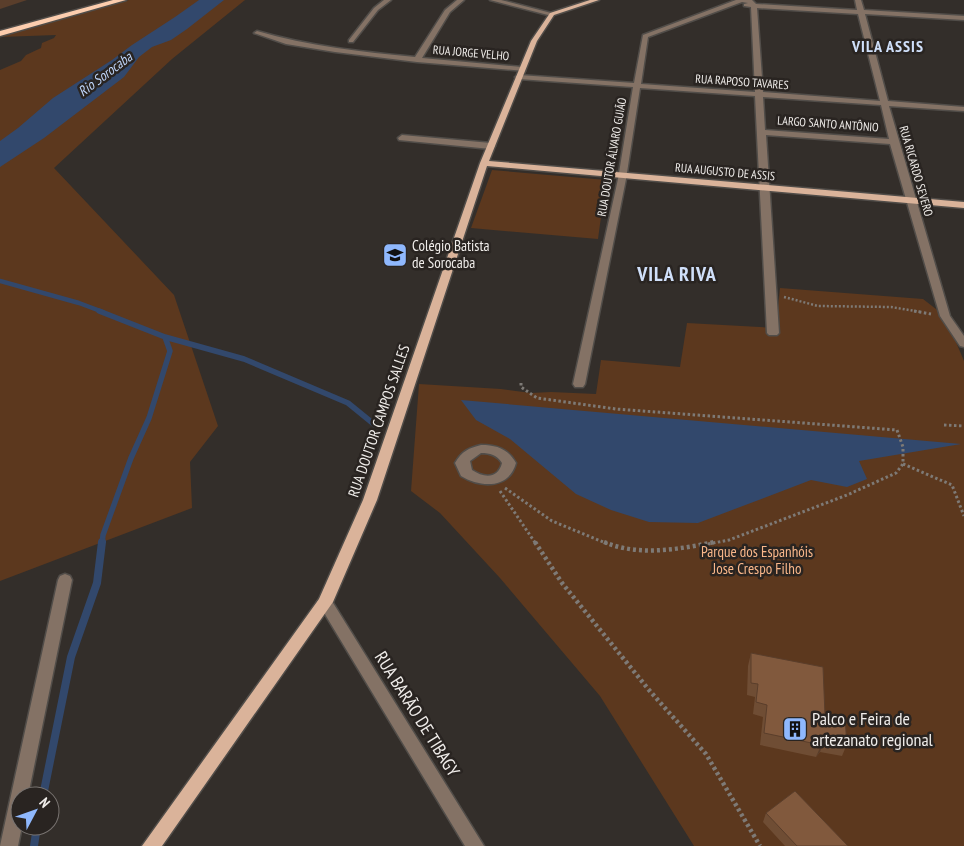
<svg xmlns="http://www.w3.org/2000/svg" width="964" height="846" font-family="'PT Sans Narrow',sans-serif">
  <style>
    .green { fill: #5c381e }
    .water { fill: #32486c }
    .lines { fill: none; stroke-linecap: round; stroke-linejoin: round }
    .stream-far2 { stroke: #32486c; stroke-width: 4.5 }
    .stream-far1 { stroke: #32486c; stroke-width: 5.5 }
    .stream { stroke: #32486c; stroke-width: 8 }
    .minor-casing { stroke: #514d49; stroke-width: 3 }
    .major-casing { stroke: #514d49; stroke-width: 3 }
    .highway-casing { stroke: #514d49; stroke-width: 3 }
    .path-far2 { stroke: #7e7a76; stroke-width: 2.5; stroke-dasharray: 2 2; stroke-linecap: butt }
    .path-far1 { stroke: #7e7a76; stroke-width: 3; stroke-dasharray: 2.5 2.5; stroke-linecap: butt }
    .path { stroke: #7e7a76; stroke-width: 4.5; stroke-dasharray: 3 3; stroke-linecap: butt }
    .minor { fill: #847265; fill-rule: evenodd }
    .major { fill: #dab39a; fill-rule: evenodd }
    .highway { fill: #fccdae; fill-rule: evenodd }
    .wall { fill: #6f4d34 }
    .shaded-wall { fill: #5a3e2b }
    .building { fill: #81593d; stroke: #5a3e2b }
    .labels { text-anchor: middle; stroke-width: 5; stroke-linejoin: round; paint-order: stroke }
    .far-street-label { font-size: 12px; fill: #f0edea; stroke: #292421 }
    .far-water-label { font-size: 14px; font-style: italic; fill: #c0d7fc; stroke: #292421 }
    .poi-label { font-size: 15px; fill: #f0edea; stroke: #292421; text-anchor: start }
    .street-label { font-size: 15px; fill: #f0edea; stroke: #292421 }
    .park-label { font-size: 15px; fill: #f9b78a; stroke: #292421 }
    .far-district-label { font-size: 16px; font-weight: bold; letter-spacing: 1px; fill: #d0e0fa; stroke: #292421 }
    .near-street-label { font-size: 18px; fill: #f0edea; stroke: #292421 }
    .near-poi-label { font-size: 18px; fill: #f0edea; stroke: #292421; text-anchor: start }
    .district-label { font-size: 20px; font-weight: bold; letter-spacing: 1px; fill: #d0e0fa; stroke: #292421 }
  </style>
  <rect width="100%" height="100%" fill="#332e2a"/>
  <path class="green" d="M129,0H245L172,59L54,168L174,295L218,426L190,462L192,508L0,581V70L21,61L26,55L41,48L42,43L54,38L56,35L0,37Z
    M492,170L606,180L598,239L471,228Z
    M780,288L923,299L945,316L964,361V846H694L600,696L500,578L440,513L411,491L419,384L501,389L531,393L551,392L596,394L601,360L680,367L687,323L776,328Z"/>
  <path class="water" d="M199,0H224L187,29L171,40L152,47L139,57L124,77L44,138L0,167V141L18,128L53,98L112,60L132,45L175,17Z
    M461,400L961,444L859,461L867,479L847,487L811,480L698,523L649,522L611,510L576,494L510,439L476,420Z"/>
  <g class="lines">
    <path class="stream-far2" d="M0,281L79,303L103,312"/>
    <path class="stream-far1" d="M99,311L165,337L244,359L348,403L375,425
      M102,544L103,535L131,458L149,418L170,351L165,337"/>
    <path class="stream" d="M43,796L71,657L97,583L102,542
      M34,846L37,826"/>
    <defs>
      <path id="minor" d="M384,0H391L378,10L353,42H349V40L374,8Z
        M457,0H464L450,12L422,58L522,67H525V71L417,62L335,52L286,44L254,33L257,31C308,46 362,52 415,57L445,10Z
        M490,0H501L555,14L552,16Z
        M736,0H752L756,4L857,10L855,0H861L864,10L964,16V20L865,14L888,101L964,107V111L889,106L950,316L964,336V347L960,346L940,316L890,144L766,135L779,333L777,335H769L767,333L755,96L640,88L626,179L585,384L583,387H575L573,384L618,179L633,87L519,79L515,77L519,75L634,83L643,35ZM742,2L748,3L744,4V6L751,7L755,92L641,84L648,37ZM757,8L858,14L880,101L763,92ZM763,97L881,105L889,139L765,130Z
        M402,135L491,143L495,146L491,149L399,140L398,138Z
        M481,445C497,445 508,449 516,463C509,489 481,488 461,476L455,463C462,451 469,448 481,445ZM481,453C490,453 497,455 502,463C498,479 484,478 472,470L470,461Z
        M65,574L70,576L72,580L28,796H20V826H22L18,846H0L58,580L60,576Z
        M325,596L330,598L484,846H465L320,606L317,602L320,598Z"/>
      <path id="major" d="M590,0H599L554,15L537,41L489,161L964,202V208L487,166L377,500L333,602L162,846H142L319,599L363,500L480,163L531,41L550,13Z"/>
      <path id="highway" d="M113,0H126L0,36V31Z"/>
    </defs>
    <use href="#minor" class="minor-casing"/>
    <use href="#major" class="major-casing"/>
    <use href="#highway" class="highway-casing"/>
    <path class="path-far2" d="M784,297L818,306L891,307L921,312"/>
    <path class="path-far1" d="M914,311L931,314
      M521,383V387L537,398L616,409L897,430L903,447V464
      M944,425L964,426
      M903,464L952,485L964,516
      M505,488L552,521L608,544
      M500,491L536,544
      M708,544L729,540L847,495L896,473L903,464"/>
    <path class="path" d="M535,542L562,583L649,690L706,754L760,846
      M604,542C640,557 679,549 715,542"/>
    <use href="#minor" class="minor"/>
    <use href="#major" class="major"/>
    <use href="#highway" class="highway"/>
  </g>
  <path class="wall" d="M751,653L825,715L847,744L842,756L820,752L816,757L760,745L763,717L753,714L755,697L747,695L748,666Z
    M766,813L848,846H785L763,822Z"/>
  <path class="shaded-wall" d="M0,0H27L0,9Z
    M825,739L820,752L816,757L821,745Z"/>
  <path class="building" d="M751,653L823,667L825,715L845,719L847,744L825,739L821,745L764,733L767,705L756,702L758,684L751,683Z
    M795,791L848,846H797L766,813Z"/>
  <defs>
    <symbol id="school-square" viewBox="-11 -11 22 22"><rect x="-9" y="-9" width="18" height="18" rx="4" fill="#8fb8fd" stroke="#292421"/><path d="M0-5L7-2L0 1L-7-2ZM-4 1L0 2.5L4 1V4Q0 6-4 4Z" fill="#111"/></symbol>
    <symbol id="building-square" viewBox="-11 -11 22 22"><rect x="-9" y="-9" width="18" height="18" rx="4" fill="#8fb8fd" stroke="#292421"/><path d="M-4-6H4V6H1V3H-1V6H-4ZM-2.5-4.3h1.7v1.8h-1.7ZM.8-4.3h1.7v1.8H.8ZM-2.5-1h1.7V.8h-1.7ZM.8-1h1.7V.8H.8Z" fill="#111"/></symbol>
  </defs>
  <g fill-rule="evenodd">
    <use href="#school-square" x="381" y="241" width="28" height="28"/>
    <use href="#building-square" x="781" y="715" width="28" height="28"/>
  </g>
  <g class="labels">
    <g class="far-street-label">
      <text transform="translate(471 53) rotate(5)" y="4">RUA JORGE VELHO</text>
      <text transform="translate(742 82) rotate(4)" y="4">RUA RAPOSO TAVARES</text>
      <text transform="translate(828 124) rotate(4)" y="4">LARGO SANTO ANTÔNIO</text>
      <text transform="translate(612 157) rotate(-80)" y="4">RUA DOUTOR ÁLVARO GUIÃO</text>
      <text transform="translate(916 171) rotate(74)" y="4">RUA RICARDO SEVERO</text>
      <text transform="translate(725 172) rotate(5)" y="4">RUA AUGUSTO DE ASSIS</text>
    </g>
    <g class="far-water-label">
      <text transform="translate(105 74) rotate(-37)" y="5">Rio Sorocaba</text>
    </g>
    <g class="poi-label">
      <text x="412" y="251">Colégio Batista<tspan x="412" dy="17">de Sorocaba</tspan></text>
    </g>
    <g class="street-label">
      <text transform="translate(379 421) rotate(-71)" y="5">RUA DOUTOR CAMPOS SALLES</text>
    </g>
    <g class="park-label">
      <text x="757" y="557">Parque dos Espanhóis<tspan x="757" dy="17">Jose Crespo Filho</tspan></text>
    </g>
    <g class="far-district-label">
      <text x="888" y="52">VILA ASSIS</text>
    </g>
    <g class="near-street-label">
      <text transform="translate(417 714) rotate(58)" y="6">RUA BARÃO DE TIBAGY</text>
    </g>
    <g class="near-poi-label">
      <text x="812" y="725">Palco e Feira de<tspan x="812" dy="21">artezanato regional</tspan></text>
    </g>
    <g class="district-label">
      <text x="677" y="281">VILA RIVA</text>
    </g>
  </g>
  <g transform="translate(35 811) rotate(49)"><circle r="24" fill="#292421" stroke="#797471"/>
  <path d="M0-4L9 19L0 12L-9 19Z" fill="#8fb8fd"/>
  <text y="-8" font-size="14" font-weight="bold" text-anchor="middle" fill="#f0edea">N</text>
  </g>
</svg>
